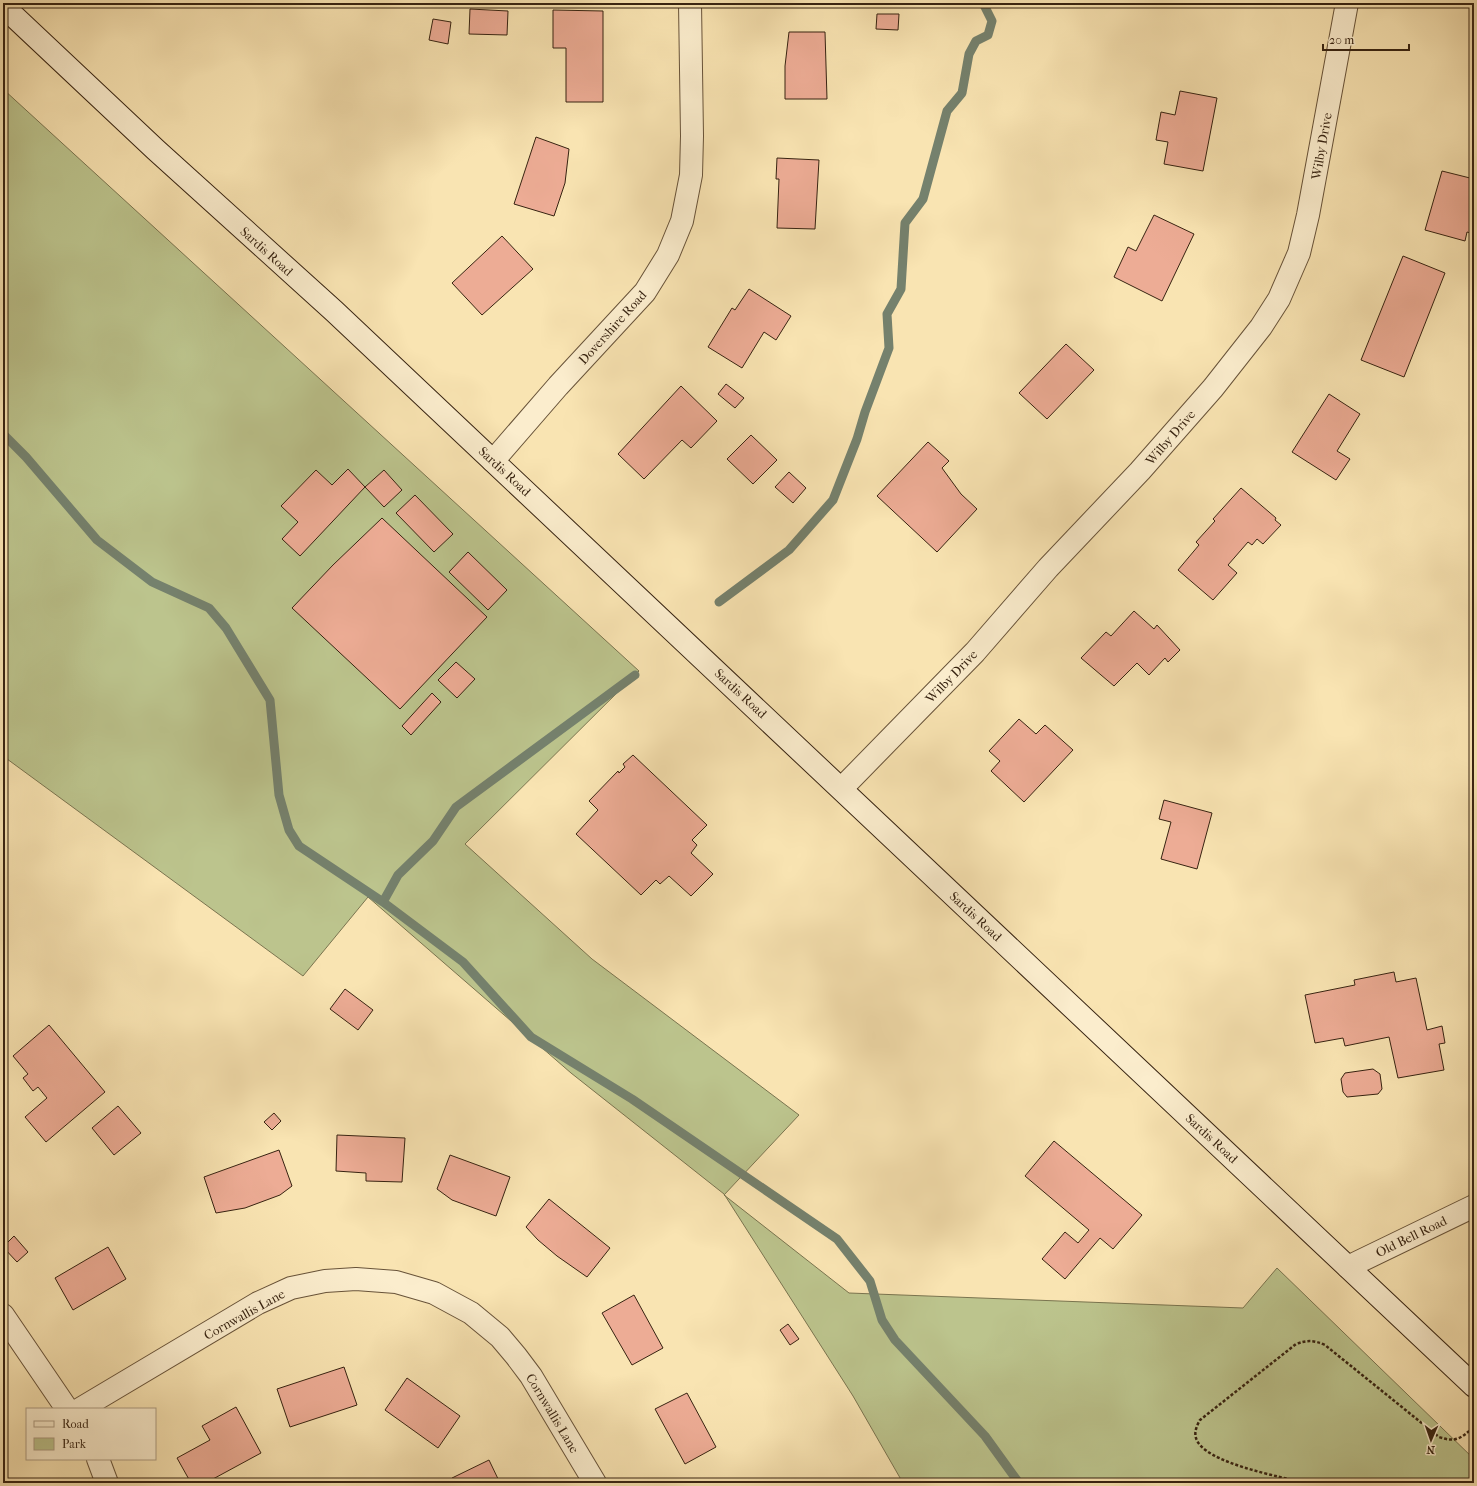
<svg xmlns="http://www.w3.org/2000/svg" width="1477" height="1486" font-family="'IM FELL French Canon',serif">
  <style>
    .green { fill: #bcc48d; stroke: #7a744f }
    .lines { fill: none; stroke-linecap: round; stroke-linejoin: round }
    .stream { stroke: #75816d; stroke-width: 9 }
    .building { fill: #edac95; stroke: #372311 }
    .street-casing { stroke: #685339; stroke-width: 24 }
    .secondary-casing { stroke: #372311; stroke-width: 24 }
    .path { stroke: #372311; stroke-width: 2.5; stroke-dasharray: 3 2; stroke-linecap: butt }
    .street { stroke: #fbedcd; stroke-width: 22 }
    .secondary { stroke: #fbedcd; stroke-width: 22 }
    .labels { text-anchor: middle; stroke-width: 4; stroke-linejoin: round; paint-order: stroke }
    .street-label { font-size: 13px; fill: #372311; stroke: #fbedcd }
  </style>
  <rect width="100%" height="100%" fill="#f9e4b2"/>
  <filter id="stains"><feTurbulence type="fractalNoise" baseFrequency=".005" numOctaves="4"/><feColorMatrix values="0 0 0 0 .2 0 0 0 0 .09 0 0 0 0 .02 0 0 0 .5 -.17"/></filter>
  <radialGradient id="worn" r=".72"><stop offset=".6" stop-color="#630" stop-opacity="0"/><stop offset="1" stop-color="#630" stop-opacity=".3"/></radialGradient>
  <path class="green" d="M3,89L639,671L465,844L592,959L799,1115L724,1195L849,1293L1243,1308L1277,1268L1474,1459V1483H903L853,1396L724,1194L571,1073L368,897L303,976L3,756Z"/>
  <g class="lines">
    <path class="stream" d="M3,434L26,457L97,540L152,582L209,608L226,628L270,700L279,795L289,830L299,846L383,902L463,962L531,1037L632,1099L837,1239L870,1281L882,1320L895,1340L985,1436L1019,1483
      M719,602L789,550L833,500L857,439L865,412L889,348L887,314L901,289L905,223L923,199L947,111L962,93L969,54L976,41L988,35L992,21L983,3
      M383,902L398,875L433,841L456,807L635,675"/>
  </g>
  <path class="building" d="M470,9L508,11L507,35L469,34Z
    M553,10L603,11V102H566V48H553Z
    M877,14H899L898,30L876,29Z
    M433,19L451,22L448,44L429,40Z
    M789,32H825L827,99H785V66Z
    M1180,91L1217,98L1203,171L1164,164L1168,142L1156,140L1161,112L1175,115Z
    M536,137L569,149L565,183L554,216L514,204Z
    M777,158L819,160L815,229L777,228L779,179H776Z
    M1442,171L1474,179V234L1467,232L1465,241L1425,230Z
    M1154,215L1194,234L1162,301L1114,277L1128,247L1136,251Z
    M502,236L533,269L482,315L452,283Z
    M1403,256L1445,273L1404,377L1361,360Z
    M749,289L791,316L776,340L764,332L742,368L708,347L732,308L735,310Z
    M1066,344L1094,370L1047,419L1019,393Z
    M726,384L744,398L735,408L718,394Z
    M681,386L717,421L691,448L682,440L644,479L618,454Z
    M1329,394L1360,414L1337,451L1350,459L1336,480L1292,452Z
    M751,435L777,460L753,484L727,459Z
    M928,442L949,461L942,468L961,494L977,509L937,552L877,496Z
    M348,469L365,487L300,556L282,539L298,522L281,506L316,470L332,485Z
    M384,470L402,490L384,507L365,487Z
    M789,472L806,488L793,503L775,487Z
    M1241,488L1276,518L1275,520L1281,525L1263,544L1257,539L1252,545L1248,542L1228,565L1237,573L1213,600L1178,570L1199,545L1196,542L1215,521L1213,519Z
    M415,495L453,534L434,552L396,513Z
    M382,518L487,617L400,709L292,608L333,565Z
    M468,552L507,590L488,610L449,572Z
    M1134,611L1154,629L1157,625L1180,650L1168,662L1165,658L1149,675L1137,663L1114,686L1081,658L1106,632L1111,636Z
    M456,662L475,679L457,698L438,680Z
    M432,693L441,702L411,735L402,726Z
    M1019,719L1036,734L1045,725L1073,750L1024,802L991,771L1000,761L989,751Z
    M633,755L707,825L692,840L697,845L691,853L713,874L691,896L669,876L660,884L656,880L641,895L576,834L598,810L589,801L618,771L619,773L625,767L623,764Z
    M1164,800L1212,813L1197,869L1161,859L1171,822L1159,819Z
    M1394,972L1396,982L1416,978L1427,1030L1442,1026L1445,1043L1439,1044L1444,1070L1398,1078L1389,1037L1345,1046L1343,1038L1315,1043L1305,995L1355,985L1354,980Z
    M345,989L373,1010L358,1030L330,1009Z
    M49,1025L105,1092L46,1142L25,1117L47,1098L38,1087L33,1091L23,1078L28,1074L13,1056Z
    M1373,1069L1380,1074L1382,1089L1378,1094L1347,1097L1343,1092L1341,1079L1345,1073Z
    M118,1106L141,1133L114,1155L92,1128Z
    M274,1113L281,1121L272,1130L264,1122Z
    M337,1135L405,1138L402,1182L366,1181V1173L336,1171Z
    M1054,1141L1142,1215L1113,1249L1100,1238L1065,1279L1042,1259L1065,1232L1078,1243L1089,1230L1025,1176Z
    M279,1150L292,1186L280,1195L245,1208L216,1213L204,1177Z
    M450,1155L510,1177L496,1216L452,1200L437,1189Z
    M549,1199L610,1248L587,1277L557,1256L538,1240L526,1227Z
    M14,1236L28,1252L17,1262L3,1247Z
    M108,1247L126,1279L73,1310L55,1278Z
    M634,1295L663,1348L632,1365L602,1313Z
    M788,1324L799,1339L790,1345L780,1330Z
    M344,1367L357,1405L290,1427L277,1389Z
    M407,1378L460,1416L438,1448L385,1410Z
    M687,1393L716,1447L685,1464L655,1409Z
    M236,1407L261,1453L213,1479L216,1483H191L177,1458L210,1440L202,1426Z
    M489,1460L500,1483H455L452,1478Z"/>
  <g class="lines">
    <defs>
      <path id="street" d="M493,461L558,386L645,292L668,255L682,221L691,175L692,136L690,3
        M842,788L975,652L1048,568L1140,471L1213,388L1261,327L1279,299L1299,253L1308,215L1347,3
        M1348,1267L1474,1206
        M3,1315L67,1409
        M80,1409L258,1303L291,1288L325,1281L356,1279L396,1282L434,1293L471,1313L500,1337L516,1356L531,1376L595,1483
        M98,1459L107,1483"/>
      <path id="secondary" d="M3,6L156,150L334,311L493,461L1474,1386"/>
    </defs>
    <use href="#street" class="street-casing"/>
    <use href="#secondary" class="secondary-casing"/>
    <path class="path" d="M1306,1483C1282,1477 1203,1463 1196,1438C1194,1432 1197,1425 1200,1420L1296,1344C1307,1340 1314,1340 1325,1345L1439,1437C1456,1443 1461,1438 1474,1427"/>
    <use href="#street" class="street"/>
    <use href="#secondary" class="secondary"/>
  </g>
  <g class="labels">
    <g class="street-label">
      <text transform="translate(1321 146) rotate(-80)" y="5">Wilby Drive</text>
      <text transform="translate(267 251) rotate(42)" y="5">Sardis Road</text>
      <text transform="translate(612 327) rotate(-48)" y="5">Dovershire Road</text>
      <text transform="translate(1170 437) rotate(-49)" y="5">Wilby Drive</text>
      <text transform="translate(505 471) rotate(43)" y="5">Sardis Road</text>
      <text transform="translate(951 676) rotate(-46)" y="5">Wilby Drive</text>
      <text transform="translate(741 693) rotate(43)" y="5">Sardis Road</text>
      <text transform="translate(976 916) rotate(43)" y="5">Sardis Road</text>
      <text transform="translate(1212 1138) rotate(43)" y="5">Sardis Road</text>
      <text transform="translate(1411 1236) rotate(-26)" y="5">Old Bell Road</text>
      <text transform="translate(244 1314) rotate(-29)" y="5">Cornwallis Lane</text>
      <text transform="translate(553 1413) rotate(59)" y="5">Cornwallis Lane</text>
    </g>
  </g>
  <rect width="1477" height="1486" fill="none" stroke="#f9e4b2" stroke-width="16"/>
  <rect x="4" y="4" width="1469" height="1478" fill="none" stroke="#372311" stroke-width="2"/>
  <rect x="8" y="8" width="1461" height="1470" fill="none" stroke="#372311"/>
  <rect x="26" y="1408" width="130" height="52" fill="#fbedcd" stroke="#ad9c82"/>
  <rect x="34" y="1421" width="20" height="6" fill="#fbedcd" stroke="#ad9c82"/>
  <text x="62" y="1428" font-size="12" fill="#372311">Road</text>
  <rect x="34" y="1438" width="20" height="12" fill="#bcc48d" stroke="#ad9c82"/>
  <text x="62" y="1448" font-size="12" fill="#372311">Park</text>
  <g transform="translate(1431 1440) rotate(182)" stroke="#fbedcd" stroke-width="3" paint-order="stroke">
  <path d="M0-3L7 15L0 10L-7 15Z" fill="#372311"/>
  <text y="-6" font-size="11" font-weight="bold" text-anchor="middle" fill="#372311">N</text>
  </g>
  <path d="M1323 44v6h86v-6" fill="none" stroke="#372311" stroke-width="2"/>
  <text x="1329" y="44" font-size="12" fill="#372311" stroke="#fbedcd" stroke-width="3" paint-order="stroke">20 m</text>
  <rect width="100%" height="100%" filter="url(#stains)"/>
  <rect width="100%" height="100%" fill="url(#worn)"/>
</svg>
